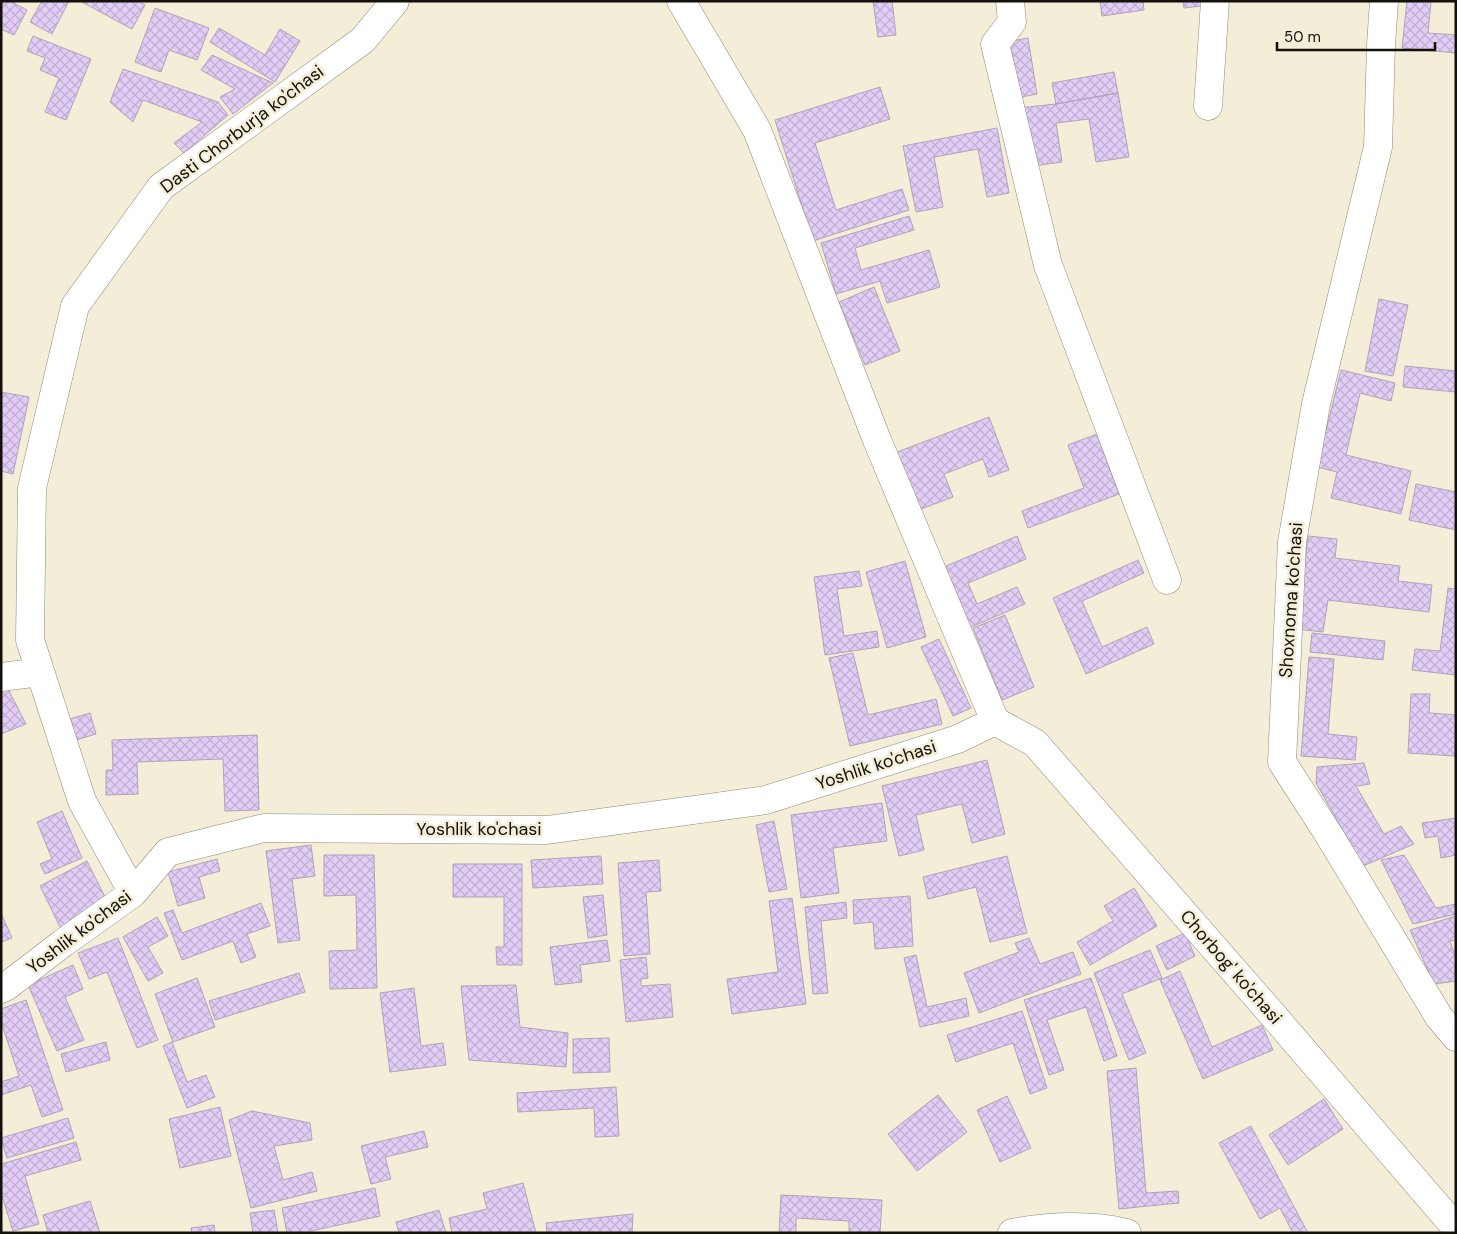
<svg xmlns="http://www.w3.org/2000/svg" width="1457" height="1234" font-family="'DM Sans',sans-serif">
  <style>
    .building { fill: url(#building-cross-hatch); stroke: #aea4b8 }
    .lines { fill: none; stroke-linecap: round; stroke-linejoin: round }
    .minor-casing { stroke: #908975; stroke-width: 29 }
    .minor { stroke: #fff; stroke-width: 28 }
    .labels { text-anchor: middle; stroke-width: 5; stroke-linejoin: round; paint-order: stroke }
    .street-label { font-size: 18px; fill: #13110a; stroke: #f4edd7 }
  </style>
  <defs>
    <pattern id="building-cross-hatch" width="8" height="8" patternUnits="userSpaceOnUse" patternTransform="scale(1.25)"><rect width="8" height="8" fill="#e2cdf7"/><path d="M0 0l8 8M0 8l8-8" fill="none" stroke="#c1afd2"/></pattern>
  </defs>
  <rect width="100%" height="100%" fill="#f4edd7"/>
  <path class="building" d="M1,1H10L27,10L14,35L1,29Z
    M42,1H69L52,34L30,22Z
    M80,1H138L145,5L132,29Z
    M873,1H892L896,35L878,37Z
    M1100,1H1143L1144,10L1102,16Z
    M1183,1H1209L1210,5L1184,8Z
    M1407,1H1431L1428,33L1456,35V53L1402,48Z
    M155,8L209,28L197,60L169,50L161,72L135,62Z
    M219,28L265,55L280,29L300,41L275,82L210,42Z
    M33,36L91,59L66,120L45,112L59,78L40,70L45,58L27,51Z
    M1028,38L1037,94L1016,98L1006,42Z
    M212,55L273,83L233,114L220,97L235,89L201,70Z
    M123,69L218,102L228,115L184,153L174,143L202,122L143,100L133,122L110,102Z
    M1114,72L1118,93L1056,104L1052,83Z
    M880,87L890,119L815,143L836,210L902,189L909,210L813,241L775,120Z
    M1118,93L1129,157L1096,162L1089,119L1056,123L1062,162L1026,167L1018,108L1056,104Z
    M997,128L1009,193L987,197L978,149L934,157L943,207L916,212L903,146Z
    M909,216L914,230L855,248L861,270L929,250L940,287L887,303L880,281L836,294L821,243Z
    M874,287L900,351L865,365L839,302Z
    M1379,299L1408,305L1393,376L1365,371Z
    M1405,366L1456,371V392L1403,387Z
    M1341,370L1395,383L1391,401L1360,393L1346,455L1411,471L1401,514L1331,498L1337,472L1317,467Z
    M1,392L29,397L13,474L1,471Z
    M989,417L1009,470L989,477L983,459L944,474L953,497L913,512L892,454Z
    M1097,434L1119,494L1028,528L1022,511L1084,488L1068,445Z
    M1416,484L1456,492V530L1409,520Z
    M1017,536L1026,559L968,583L977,604L1017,587L1025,604L964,630L939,569Z
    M1308,536L1337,539L1335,558L1400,566L1398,581L1432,585L1429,612L1328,600L1323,632L1297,629Z
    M1138,560L1144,573L1082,601L1102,647L1147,627L1154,644L1086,674L1053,598Z
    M905,561L926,637L887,648L866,572Z
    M859,571L862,586L837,589L844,636L877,631L879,647L825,655L814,577Z
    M1448,588L1456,589V675L1412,670L1415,649L1440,651Z
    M1005,615L1034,687L1002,700L973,628Z
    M1312,633L1385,641L1383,660L1310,652Z
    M939,639L971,708L953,716L921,647Z
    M853,653L868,715L936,699L942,724L850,746L829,658Z
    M1309,657L1334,659L1328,734L1357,737L1355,760L1301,756Z
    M1,687H7L26,724L1,734Z
    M1411,694H1430L1429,713L1456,715L1455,756L1408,753Z
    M90,713L96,734L76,740L70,719Z
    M257,735L259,810L225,811L223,759L137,762L138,794L106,795V770H113L112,740Z
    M987,760L1005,834L972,843L962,804L916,815L924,850L899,856L882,786Z
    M1364,763L1370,784L1356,786L1384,834L1401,826L1414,844L1363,866L1316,783L1317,767Z
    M882,803L887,841L833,848L839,893L801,898L791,815Z
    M62,811L82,858L45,874L40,864L52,859L37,822Z
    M1456,818V855L1441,858L1438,836L1425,838L1422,823Z
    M774,821L787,889L769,892L756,825Z
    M311,845L315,876L292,879L300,940L278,943L266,851Z
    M324,855H374L377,988L330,989L329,951L357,950L356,895L324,896Z
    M1404,855L1436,908L1456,904V914L1413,924L1381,860Z
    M601,856L603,884L533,888L531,860Z
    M1007,856L1027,933L990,942L976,887L928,899L923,877Z
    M217,859L220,871L199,877L205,898L178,906L168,872Z
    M659,860L661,891L646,892L650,954L624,956L618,863Z
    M87,861L109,905L61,929L40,886Z
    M453,864H522V965H497L496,947H504V897H453Z
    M1134,888L1157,926L1090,965L1077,942L1113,921L1104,906Z
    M603,895L607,935L588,938L583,897Z
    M910,896L913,946L875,949L873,922L854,924L853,900Z
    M792,898L806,1004L732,1014L727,979L778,972L769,901Z
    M846,902L847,918L821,921L828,993L813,994L805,907Z
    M261,903L270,926L247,934L256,957L241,963L233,941L182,960L164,913L173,910L182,933Z
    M1,913L12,938L1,942Z
    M1456,916V940L1450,941L1456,958V981L1434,984L1410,930Z
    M157,917L168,936L148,947L163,973L148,981L123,937Z
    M1185,933L1195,956L1167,970L1156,946Z
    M118,938L158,1040L137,1048L107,972L89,979L78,953Z
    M1029,938L1040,964L1073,952L1081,974L979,1013L964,973L1019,952L1015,943Z
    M607,940L610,961L580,965L582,982L555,985L550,947Z
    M1150,950L1162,978L1122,994L1146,1053L1129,1060L1094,973Z
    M916,955L927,1007L966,998L969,1016L920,1027L904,958Z
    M646,957L648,978L641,979V986L670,984L673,1017L626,1022L620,960Z
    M73,965L83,989L65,997L84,1040L57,1051L28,985Z
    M1180,971L1212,1047L1262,1025L1273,1050L1203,1079L1160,980Z
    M299,973L305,992L215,1020L209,1001Z
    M197,978L215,1027L173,1042L155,994Z
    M1091,978L1117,1056L1104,1061L1086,1007L1047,1020L1064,1070L1049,1075L1024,1000Z
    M516,985L520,1027L568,1033L566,1067L469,1060L461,986Z
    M414,988L421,1046L443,1043L446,1065L390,1072L380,993Z
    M26,1000L63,1110L42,1117L31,1085L1,1095V1082L19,1076L1,1022V1009Z
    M1022,1011L1047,1088L1030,1094L1013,1043L956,1062L947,1035Z
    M609,1038L610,1072L573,1073V1039Z
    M106,1042L110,1060L66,1072L61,1054Z
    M172,1042L187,1082L206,1075L215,1097L187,1108L163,1046Z
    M1136,1068L1146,1193L1178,1191L1179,1203L1119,1209L1107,1071Z
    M616,1087L619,1136L595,1137L594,1108L518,1112L517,1093Z
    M938,1095L967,1132L917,1171L888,1134Z
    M1007,1096L1031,1148L1000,1162L977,1110Z
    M1324,1099L1343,1129L1288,1165L1269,1135Z
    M220,1107L231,1156L180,1168L169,1119Z
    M252,1111L310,1123L312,1140L274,1146L283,1180L312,1172L317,1191L251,1208L229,1120Z
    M68,1118L74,1138L7,1158L1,1138Z
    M1251,1126L1308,1233H1293L1280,1208L1260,1219L1219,1143Z
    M424,1131L428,1147L385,1157L391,1179L371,1184L361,1146Z
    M76,1142L81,1160L25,1176L39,1224L13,1231L1,1193V1164Z
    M523,1183L536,1233H452L449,1218L487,1209L483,1193Z
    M375,1188L380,1216L311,1231V1233H287L282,1208Z
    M781,1195L882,1200L880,1233H849V1221L796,1218V1233H779Z
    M90,1201L100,1233H48L43,1215Z
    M274,1210L278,1233H253L250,1213Z
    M439,1210L446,1233H399L396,1222Z
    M633,1214L632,1233H547L546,1223Z
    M214,1225L215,1233H192L191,1228Z"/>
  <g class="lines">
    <defs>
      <path id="minor" d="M681,1L757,130L877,440L995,721
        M1010,1L1012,22L995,44L1048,265L1167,580
        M1384,1L1381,45L1378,147L1316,404L1292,542L1282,762L1329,835L1439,1017L1456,1037
        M1208,106L1215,1
        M1,677L40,672
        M995,721L1035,743L1272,1014L1456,1228
        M133,893L82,801L30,640L32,488L75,306L161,187L363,40L395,1
        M1,989L7,986L63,943L133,893L168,852L264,828L547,830L766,800L958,739L995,721
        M1012,1233C1050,1226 1089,1224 1127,1233"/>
    </defs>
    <use href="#minor" class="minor-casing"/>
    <use href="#minor" class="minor"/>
  </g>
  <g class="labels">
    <g class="street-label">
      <text transform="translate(242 129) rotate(-37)" y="6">Dasti Chorburja ko'chasi</text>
      <text transform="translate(1291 600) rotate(-86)" y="6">Shoxnoma ko'chasi</text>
      <text transform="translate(876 765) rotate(-18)" y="6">Yoshlik ko'chasi</text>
      <text x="479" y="835">Yoshlik ko'chasi</text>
      <text transform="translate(79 932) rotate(-37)" y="6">Yoshlik ko'chasi</text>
      <text transform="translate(1231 967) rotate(49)" y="6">Chorbog' ko'chasi</text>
    </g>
  </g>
  <rect width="1457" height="1234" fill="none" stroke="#13110a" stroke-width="5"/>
  <path d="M1277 42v8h158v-8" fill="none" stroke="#13110a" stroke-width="2.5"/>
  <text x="1284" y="42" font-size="15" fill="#13110a" stroke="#f4edd7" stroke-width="4" paint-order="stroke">50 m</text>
</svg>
